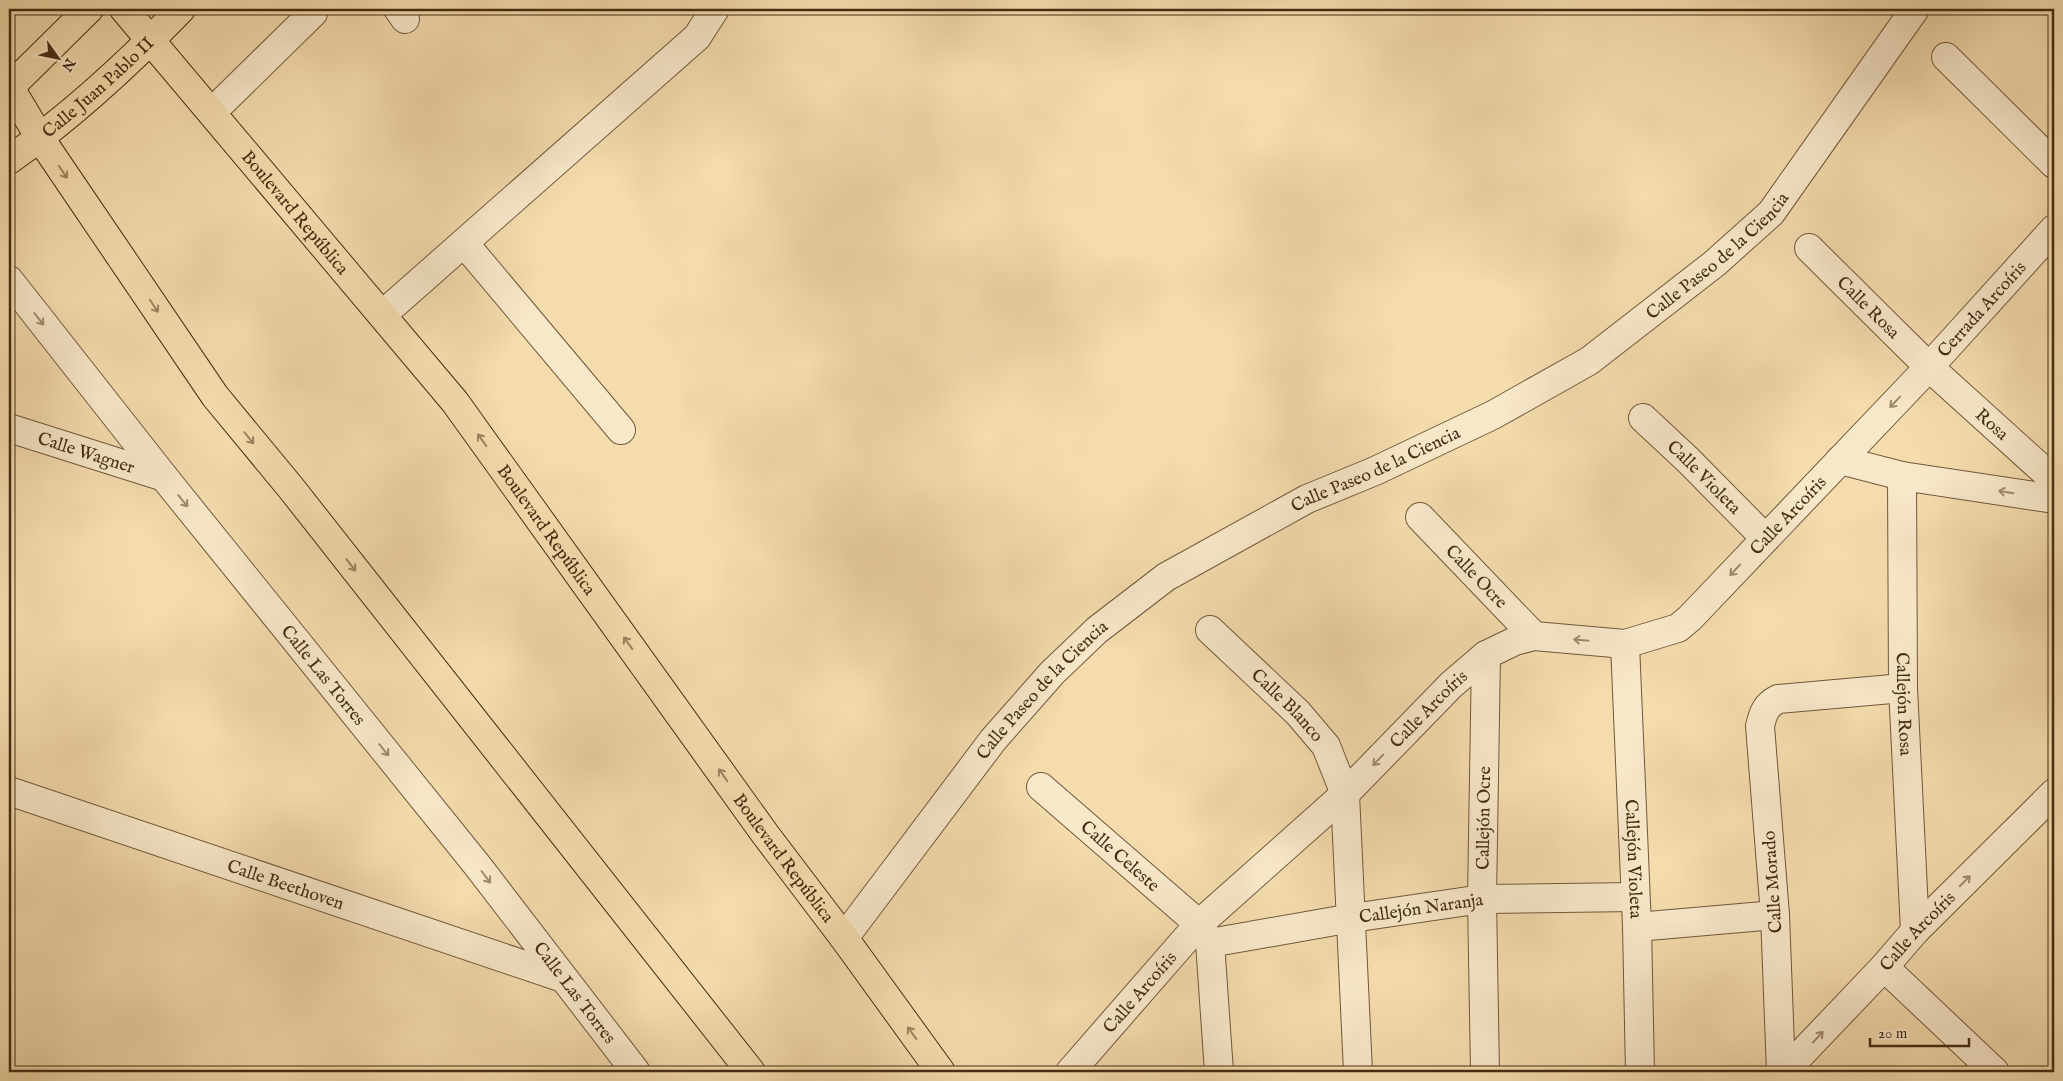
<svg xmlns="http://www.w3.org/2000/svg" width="2063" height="1081" font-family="'IM FELL English',serif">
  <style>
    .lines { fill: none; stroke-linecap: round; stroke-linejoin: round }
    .minor-casing { stroke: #71583a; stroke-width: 30 }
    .major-casing { stroke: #452c13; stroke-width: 30 }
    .minor { stroke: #f8e8ca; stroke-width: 28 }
    .major { stroke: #f4dcad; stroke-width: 28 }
    .oneway { stroke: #9c8460 }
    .oneway2 { stroke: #9e8a6e }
    .labels { text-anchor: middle; stroke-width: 5; stroke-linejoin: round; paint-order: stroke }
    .street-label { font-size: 18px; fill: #452c13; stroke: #f8e8ca }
  </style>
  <rect width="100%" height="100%" fill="#f4dcad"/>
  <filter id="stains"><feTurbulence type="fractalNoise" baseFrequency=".004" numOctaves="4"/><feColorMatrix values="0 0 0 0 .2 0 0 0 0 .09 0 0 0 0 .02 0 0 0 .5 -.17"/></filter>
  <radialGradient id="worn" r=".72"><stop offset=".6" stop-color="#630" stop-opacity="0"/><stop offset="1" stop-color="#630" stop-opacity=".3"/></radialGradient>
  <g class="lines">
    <defs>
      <g id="minor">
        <path d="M398,9L405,19"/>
        <path d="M1946,57L2054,164"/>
        <path d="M212,112L313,13"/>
        <path d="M464,243L621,430"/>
        <path id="s1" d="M1809,248L1929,367L2054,480"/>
        <path id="s2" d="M9,280L164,477L477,865L636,1072"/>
        <path d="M382,315L697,37L715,9"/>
        <path id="s3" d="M1643,418L1688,460L1765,538"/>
        <path id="s4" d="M9,428L164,477"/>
        <path d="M1840,460L1902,476L2054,499"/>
        <path id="s5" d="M1902,476L1903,688L1915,931"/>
        <path id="s6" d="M1420,517L1534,636"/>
        <path id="s7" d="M1210,630L1298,713L1326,746L1345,794L1358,1072"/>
        <path id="s8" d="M1625,644L1637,927L1640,1072"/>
        <path id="s9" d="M1041,787L1199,924L1210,943L1219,1072"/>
        <path id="s10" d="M9,791L563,978"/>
        <path d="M1637,927L1775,915"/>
        <path id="s11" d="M844,938L993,740L1052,673L1097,630L1166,577L1307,499L1375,471L1493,415L1589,361L1714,264L1771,213L1915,9"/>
        <path id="s12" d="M1210,943L1352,918L1482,899L1635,897"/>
        <path d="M1884,967L1995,1072"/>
        <path id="s13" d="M1070,1072L1199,924L1345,794L1451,685L1486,655L1515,641L1534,636L1625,644L1678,628L1690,618L1929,367L2054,229"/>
        <path id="s14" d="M1485,1072L1482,899L1486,655"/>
        <path d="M1781,1072L1775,915L1760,726C1763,713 1766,705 1778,699L1903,688"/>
        <path id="s15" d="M1784,1072L1884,967L1915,931L2054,793"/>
      </g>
      <g id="major">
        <path id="s16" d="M124,9L455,402L765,834L844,938L941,1072"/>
        <path d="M9,86L40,138L215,396L291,488L751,1072"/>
        <path d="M9,88L89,9"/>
        <path id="s17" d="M9,160C69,118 130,62 181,9"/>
      </g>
    </defs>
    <use href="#minor" class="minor-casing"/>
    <use href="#major" class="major-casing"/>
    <use href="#minor" class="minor"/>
    <use href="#major" class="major"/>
  </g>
  <defs><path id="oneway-shaft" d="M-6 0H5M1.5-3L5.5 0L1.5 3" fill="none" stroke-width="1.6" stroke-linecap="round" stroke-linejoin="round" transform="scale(1.25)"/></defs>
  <g class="oneway">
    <use href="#oneway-shaft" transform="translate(63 172) rotate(56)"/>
    <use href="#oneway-shaft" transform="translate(154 306) rotate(56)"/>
    <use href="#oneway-shaft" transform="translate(249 438) rotate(51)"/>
    <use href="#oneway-shaft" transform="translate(482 440) rotate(-126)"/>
    <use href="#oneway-shaft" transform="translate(351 565) rotate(52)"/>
    <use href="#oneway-shaft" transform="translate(628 643) rotate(-126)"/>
    <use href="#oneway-shaft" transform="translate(723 775) rotate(-125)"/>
    <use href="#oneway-shaft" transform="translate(912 1033) rotate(-126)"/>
  </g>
  <g class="oneway2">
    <use href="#oneway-shaft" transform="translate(39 319) rotate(52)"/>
    <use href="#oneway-shaft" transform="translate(1895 402) rotate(134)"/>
    <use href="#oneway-shaft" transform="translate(2006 492) rotate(-171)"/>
    <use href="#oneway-shaft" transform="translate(183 501) rotate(51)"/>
    <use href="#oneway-shaft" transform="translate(1735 570) rotate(133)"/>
    <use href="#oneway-shaft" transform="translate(1581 640) rotate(-175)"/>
    <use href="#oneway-shaft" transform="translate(384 750) rotate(51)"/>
    <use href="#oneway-shaft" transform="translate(1378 760) rotate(134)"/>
    <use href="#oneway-shaft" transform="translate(486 877) rotate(53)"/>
    <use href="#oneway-shaft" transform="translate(1965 881) rotate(-45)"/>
    <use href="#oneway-shaft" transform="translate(1818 1037) rotate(-47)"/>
  </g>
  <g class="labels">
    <g class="street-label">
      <text dy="6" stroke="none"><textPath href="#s17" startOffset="115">Calle Juan Pablo II</textPath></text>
      <text dy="6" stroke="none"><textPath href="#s16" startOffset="266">Boulevard República</textPath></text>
      <text dy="6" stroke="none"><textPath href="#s11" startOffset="1128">Calle Paseo de la Ciencia</textPath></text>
      <text dy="6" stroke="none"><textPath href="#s1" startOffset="84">Calle Rosa</textPath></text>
      <text dy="6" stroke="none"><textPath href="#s13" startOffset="1229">Cerrada Arcoíris</textPath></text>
      <text dy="6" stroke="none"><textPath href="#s1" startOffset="254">Rosa</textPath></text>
      <text dy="6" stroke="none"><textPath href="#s4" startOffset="81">Calle Wagner</textPath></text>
      <text dy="6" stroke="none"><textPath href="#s11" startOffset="722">Calle Paseo de la Ciencia</textPath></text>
      <text dy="6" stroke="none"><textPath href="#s3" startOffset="85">Calle Violeta</textPath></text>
      <text dy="6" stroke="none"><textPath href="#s13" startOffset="946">Calle Arcoíris</textPath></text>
      <text dy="6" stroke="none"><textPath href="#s16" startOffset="671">Boulevard República</textPath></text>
      <text dy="6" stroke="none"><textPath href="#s6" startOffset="82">Calle Ocre</textPath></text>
      <text dy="6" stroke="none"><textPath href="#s2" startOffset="505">Calle Las Torres</textPath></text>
      <text dy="6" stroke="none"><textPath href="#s11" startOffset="318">Calle Paseo de la Ciencia</textPath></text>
      <text dy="6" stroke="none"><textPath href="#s5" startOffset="228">Callejón Rosa</textPath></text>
      <text dy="6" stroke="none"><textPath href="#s7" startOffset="108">Calle Blanco</textPath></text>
      <text dy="6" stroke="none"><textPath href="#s13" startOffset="511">Calle Arcoíris</textPath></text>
      <text dy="6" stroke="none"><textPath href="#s14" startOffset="254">Callejón Ocre</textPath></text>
      <text dy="6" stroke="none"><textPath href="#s9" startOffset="105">Calle Celeste</textPath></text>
      <text dy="6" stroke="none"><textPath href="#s16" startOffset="1076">Boulevard República</textPath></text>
      <text dy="6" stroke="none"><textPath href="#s8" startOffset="215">Callejón Violeta</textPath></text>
      <text transform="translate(1772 882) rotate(-94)" y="6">Calle Morado</text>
      <text dy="6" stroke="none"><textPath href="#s10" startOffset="292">Calle Beethoven</textPath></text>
      <text dy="6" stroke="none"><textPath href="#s12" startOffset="214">Callejón Naranja</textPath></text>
      <text dy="6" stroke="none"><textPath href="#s15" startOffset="194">Calle Arcoíris</textPath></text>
      <text dy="6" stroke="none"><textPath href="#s13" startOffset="106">Calle Arcoíris</textPath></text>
      <text dy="6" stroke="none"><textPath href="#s2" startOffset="910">Calle Las Torres</textPath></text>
    </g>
  </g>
  <rect width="2063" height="1081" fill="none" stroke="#f4dcad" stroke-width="30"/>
  <rect x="10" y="10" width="2043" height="1061" fill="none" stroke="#452c13" stroke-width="2.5"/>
  <rect x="15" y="15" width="2033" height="1051" fill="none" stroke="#452c13"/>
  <g transform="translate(58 58) rotate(123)" stroke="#f8e8ca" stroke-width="4" paint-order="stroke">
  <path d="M0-4L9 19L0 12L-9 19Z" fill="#452c13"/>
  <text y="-8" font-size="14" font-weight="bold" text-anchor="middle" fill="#452c13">N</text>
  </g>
  <path d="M1870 1038v8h99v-8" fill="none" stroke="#452c13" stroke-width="2.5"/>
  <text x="1878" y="1038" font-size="15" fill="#452c13" stroke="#f8e8ca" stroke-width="4" paint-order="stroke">20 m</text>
  <rect width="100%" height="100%" filter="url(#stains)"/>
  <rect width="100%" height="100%" fill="url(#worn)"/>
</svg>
